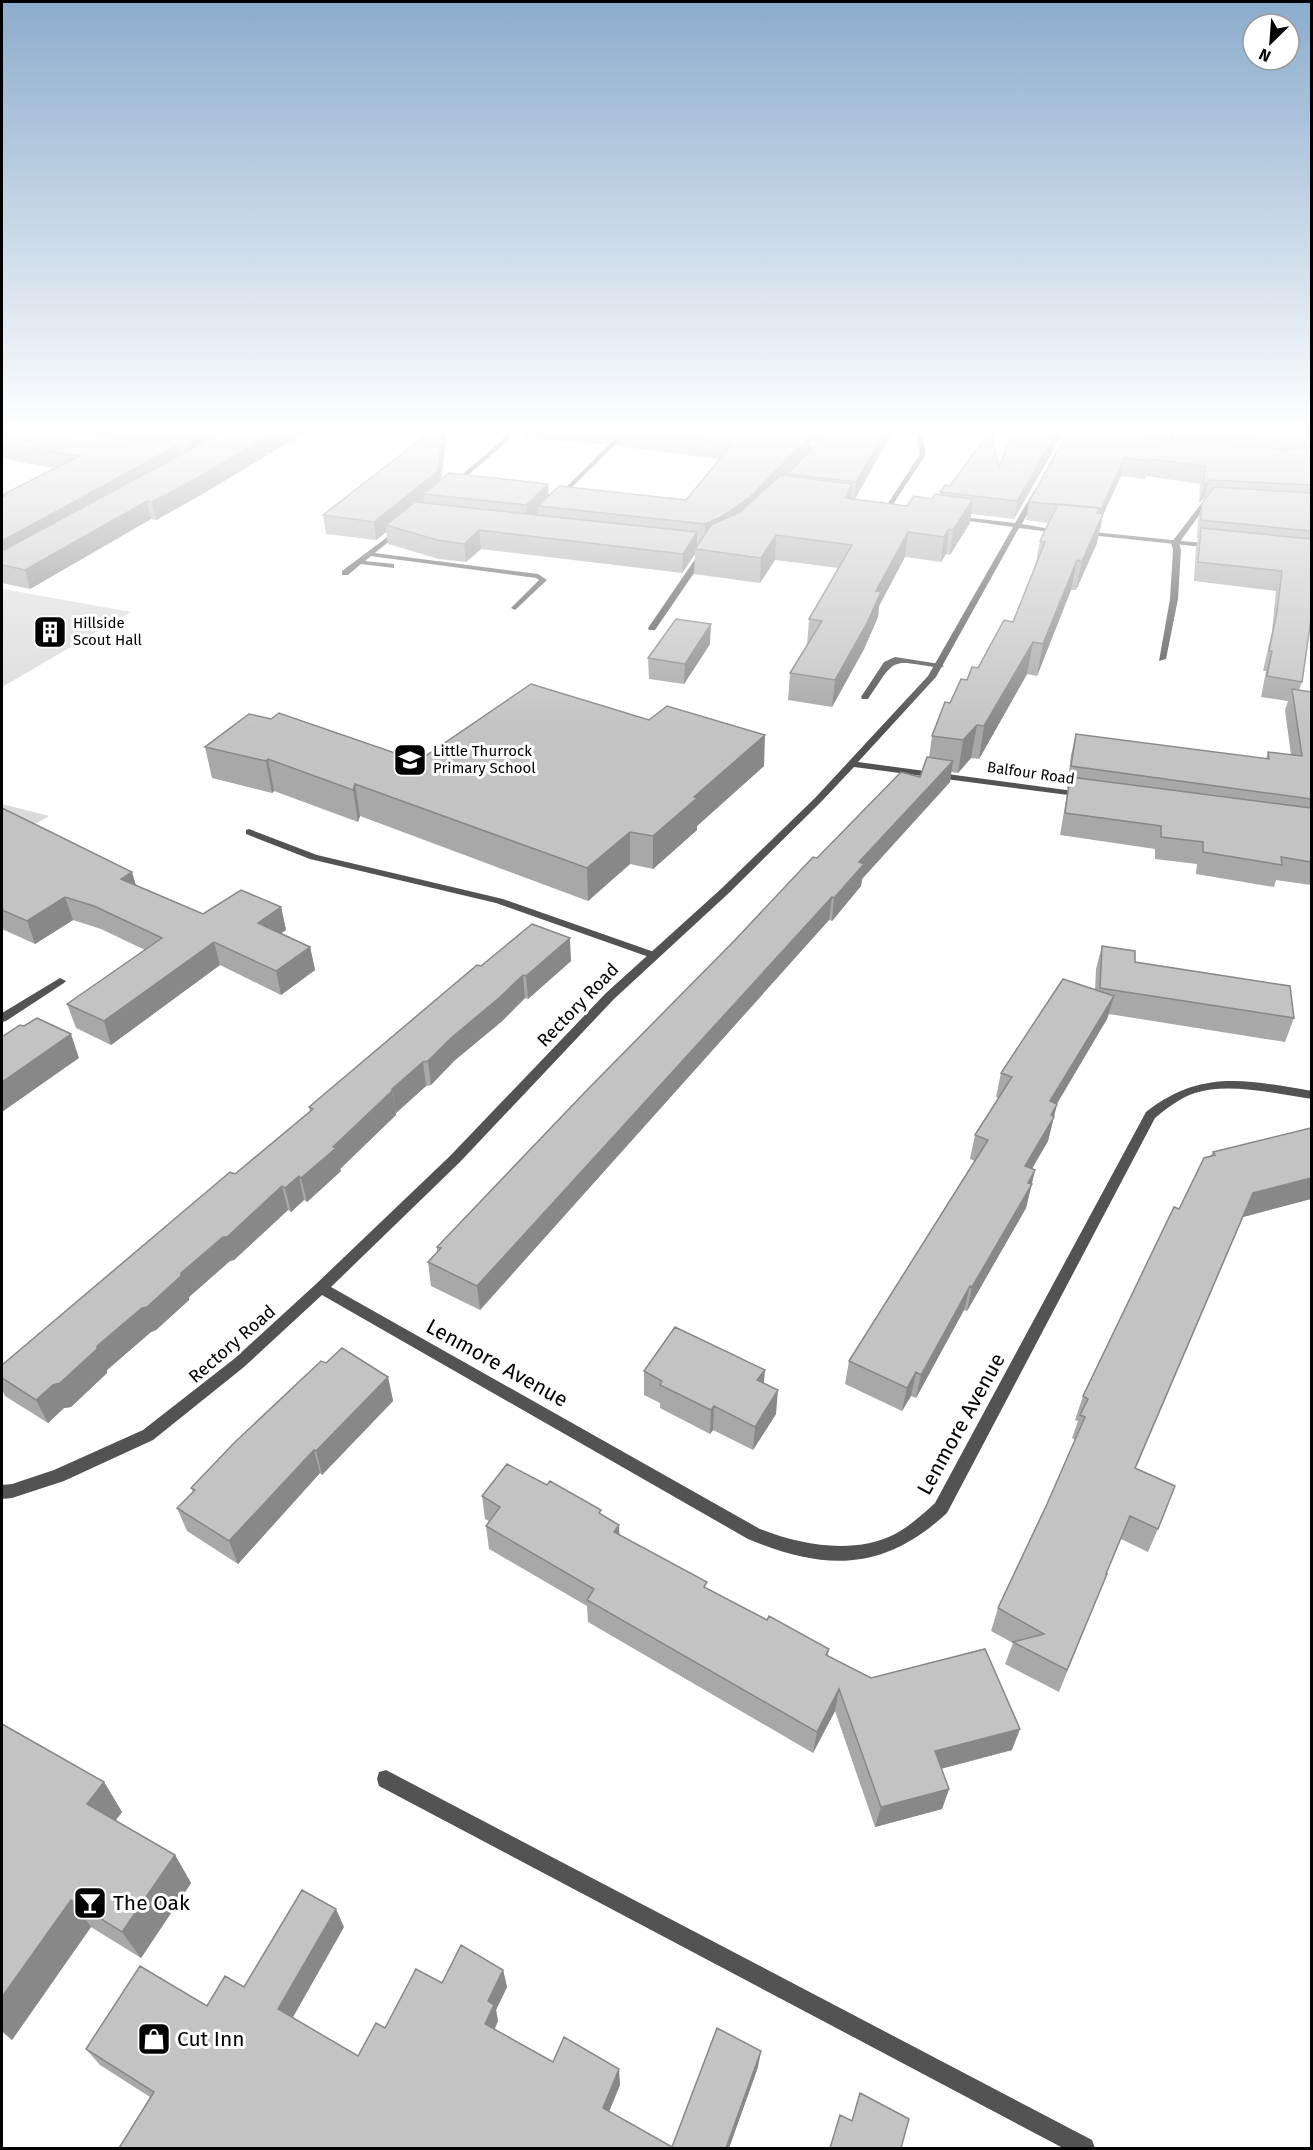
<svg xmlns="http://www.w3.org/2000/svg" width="1313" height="2150" font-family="'Fira Sans',sans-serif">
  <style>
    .green { fill: #dadada }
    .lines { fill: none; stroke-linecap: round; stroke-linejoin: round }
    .service { fill: #535353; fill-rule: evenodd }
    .minor { fill: #535353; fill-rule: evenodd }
    .wall { fill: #a8a8a8; fill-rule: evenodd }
    .shaded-wall { fill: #888 }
    .building { fill: #c3c3c3; stroke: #888; stroke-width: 1.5 }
    .labels { text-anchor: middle; stroke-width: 6; stroke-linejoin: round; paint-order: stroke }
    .far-poi-label { font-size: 15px; fill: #000; stroke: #fff; text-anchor: start }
    .far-street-label { font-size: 15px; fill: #000; stroke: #fff }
    .street-label { font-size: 18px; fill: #000; stroke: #fff }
    .near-street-label { font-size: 21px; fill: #000; stroke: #fff }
    .near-poi-label { font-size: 21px; fill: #000; stroke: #fff; text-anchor: start }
  </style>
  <rect width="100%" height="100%" fill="#fff"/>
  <path class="green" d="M2,589H3L131,612L2,687Z
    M2,804L49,816L2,843Z"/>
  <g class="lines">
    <path class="service" d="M626,428H632L560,499H556V497Z
      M914,428H920L926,454L890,509H886L885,508L920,454Z
      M1206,499L1217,502L1214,504L1208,503L1179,543L1181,550L1178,599L1166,659L1159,661L1170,599L1173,550L1171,543L1204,500Z
      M367,552L538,574L547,580L515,610L511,608L539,580L536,578L370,556H367Z
      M895,657L940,664L944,666L940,668C889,660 897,656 868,699H862L861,697L884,662Z
      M249,829L317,855L503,899L657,953L658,955L653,958L649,957L496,903L310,859L246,834V830Z"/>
    <path class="minor" d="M512,428H518L503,445L454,487H450V485L499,443Z
      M1171,428H1177L1169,453L1166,455L1163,453Z
      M1034,491L1039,492L1022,524L1062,531L1059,533L1019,528L936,677L858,762L1081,792L1086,795L1084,797L854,767L821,802L730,892L614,999L460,1162L331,1287L760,1529C801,1545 854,1555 895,1534C910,1526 923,1514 935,1503L1146,1112C1201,1069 1247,1080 1312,1091V1099C1278,1094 1228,1082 1195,1093C1180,1098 1167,1108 1155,1118L947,1513C883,1572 825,1571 748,1539L322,1295L244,1367L153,1440L64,1481L12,1498L2,1499V1485L12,1484L54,1470L143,1430L234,1359L316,1284L450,1156L606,993L722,888L815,798L928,676L1013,527L955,519L952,517L953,516L1015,523Z
      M398,529L403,530L365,561L394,564V568L361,564L348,575H342V571Z
      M1083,531L1212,544L1216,546L1212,548L1081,534L1079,533Z
      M700,552L707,554L655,630H649L648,628Z
      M60,978L66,981L64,983L6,1021L2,1022V1013Z
      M386,1770L1092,2140L1095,2148H1063L379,1786L377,1779L379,1772Z"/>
  </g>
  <path class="wall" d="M2,428H304L305,432L201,495L156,520L151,519L30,589L2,583V495L54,468L19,462L2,457Z
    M524,428H895L855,499L907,506L932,499L940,495V492L950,486L999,468L1066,428L1014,519L971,514L970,523L950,555L946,554L941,562L905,557L879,606L878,617L864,649L832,707L788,700L790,673L807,645L809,619L838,568L775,560L760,583L694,574L695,554L682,573L481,549L466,562L439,559L388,544L386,532L376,540L326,534L323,515L446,437L441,480L548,496L686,500L719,459L617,446V434L606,445L525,438ZM811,441L815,442L816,443L810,449Z
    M1070,428H1169L1165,440L1174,441L1176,433L1311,428V619L1302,682L1299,690L1311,692V885L1276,880L1274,887L1196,874L1197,864L1155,859V849L1060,835L1068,788H1067L1071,755L1076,734L1266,759L1268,752L1291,755L1285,710L1288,701L1261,697L1266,671H1263L1272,631L1276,591L1194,581L1196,547L1198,538H1197L1198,521L1202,503L1206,498H1204L1199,503L1200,484L1146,476L1145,479L1121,476L1103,515L1097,543L1076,590H1071L1037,676L1027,674L979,759L971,758L958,773L951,772L950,782L862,879L861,886L832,921L829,920L480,1310L431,1286L428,1262L437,1252V1247L817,858L920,777L929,757L932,736L950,703L967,680L978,668L1013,622L1035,567L1040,541L1048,523L1026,520L1029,502Z
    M710,644L684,684L649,679L648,658Z
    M205,747L418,761L764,766L697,826V830L653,869L630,864L588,901L360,816L358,822L274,791L272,793L212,778Z
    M2,808L136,885L203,914L281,907L286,930L281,933L310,947L315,970L281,995L220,965L111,1045L76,1028L67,1004L145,950L101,929L73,920L35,944L2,929Z
    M1102,946L1135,962L1294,1018L1285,1042L1109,1014L1107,1019L1057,1104L1048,1141L1032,1169L1035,1170L1026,1208L967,1311L964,1310L916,1398L911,1396L902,1411L845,1384L849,1361L975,1161L970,1159L975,1135L999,1098L996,1097L1001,1073L1095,990L1096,969Z
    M571,961L528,999L525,998L501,1022L454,1061L431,1085L426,1086L396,1113V1115L340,1169L341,1171L307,1202L304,1200L291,1212L288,1210L234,1260L230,1261L189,1297V1300L156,1330L151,1332L107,1370V1373L71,1407L64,1408L48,1423L5,1396L2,1389V1365L235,1174L310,1111L309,1107L481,966Z
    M1311,1128V1199L1243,1217L1136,1468L1158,1529L1148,1552L1121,1539L1106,1574H1107L1059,1692L1005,1664L1013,1643L991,1631L998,1608L1047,1504L1075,1440L1072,1438L1078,1421L1075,1420L1083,1396L1179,1209L1213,1152Z
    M326,1363L388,1377L393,1401L322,1475L320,1473L238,1564L187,1531L177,1508L193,1492L191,1488Z
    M644,1371L763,1383L776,1414L753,1450L713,1430L710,1434L660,1408V1403L644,1395Z
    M482,1496L601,1515L619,1525V1535L707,1589L767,1620L829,1649L828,1656L1012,1750L941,1769L949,1789L942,1809L875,1827L835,1711L813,1753L588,1622L587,1606L489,1549L486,1526L489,1521L485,1519Z
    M2,1724L104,1782L122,1812L115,1821L175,1855L191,1883L141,1958L91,1927L12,2040L2,2032Z
    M344,1927L292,2018L358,2056L385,2028L442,1983L503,1970L507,1987L496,2010L498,2021L495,2029L553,2062L620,2085L609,2112L672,2147L758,2067L729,2148H119L150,2097L100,2065L86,2049L207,2006L244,1987Z"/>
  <path class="shaded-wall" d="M210,428H244L192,457L188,440Z
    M282,428H304L305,432L201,495L156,520L152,502Z
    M443,428H445L446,437L440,488L424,494V501L392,527L386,525V532L376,540L374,522Z
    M606,428H623L617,429V434L606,445Z
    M887,428H895L854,500L856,482Z
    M1059,428H1066L1014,519L1017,501Z
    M1167,428H1169L1161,450L1165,433Z
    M1150,431L1146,448L1145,434Z
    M811,435L810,452L788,474V475L749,515L705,543V524Z
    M176,446L180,463L2,563V541Z
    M1124,458L1121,476L1103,515L1097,543L1076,590L1082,561L1097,513L1100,508L1095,533L1097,527L1101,510Z
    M1209,480L1204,498L1199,503L1204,485Z
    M548,484L549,502L538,506V513L527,523L526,505Z
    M852,484L850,507L845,498Z
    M973,499L970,523L950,555L953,530Z
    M147,501L151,519L30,589L25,570Z
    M949,529L946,554L941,562L944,537Z
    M479,530L481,549L466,562L464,544Z
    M697,532V550L695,549V554L682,573L683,554Z
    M908,532L905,557L879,606L878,617L864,649L832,707L835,680L876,591Z
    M776,535L775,560L760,583L761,558Z
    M1077,560L1071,590L1037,676L1043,644Z
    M711,624L710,644L684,684L685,664Z
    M1033,642L1027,674L979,759L984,726Z
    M977,725L971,758L958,773L963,740Z
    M765,735L764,766L697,826V830L653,869V836L694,797Z
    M268,759L274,791L272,793L266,761Z
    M953,761L950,782L862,879L861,886L832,921L834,898L859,862Z
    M355,784L360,816L358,822L353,790Z
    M630,832V864L588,901L587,868Z
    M132,872L139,895L121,879Z
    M65,897L73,920L35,944L27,921Z
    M832,897L829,920L480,1310L477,1286Z
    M281,907L286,930L263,946L258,923Z
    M570,938L571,961L528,999L526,976Z
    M214,942L220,965L111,1045L104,1021Z
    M310,947L315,970L281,995L276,971Z
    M523,975L525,998L501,1022L454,1061L431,1085L428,1061L451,1038Z
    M1114,996L1107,1019L1044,1125L1050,1101Z
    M71,1034L79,1058L2,1112V1082Z
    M423,1062L426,1086L396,1113L392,1089Z
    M392,1091L396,1115L340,1169L341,1171L307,1202L301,1178L333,1147Z
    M1057,1104L1048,1141L1019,1190L1025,1166Z
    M1035,1170L1026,1208L967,1311L972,1287Z
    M299,1176L304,1200L291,1212L285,1188Z
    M1311,1178V1199L1243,1217L1126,1491L1253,1193Z
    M282,1186L288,1210L234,1260L230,1261L189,1297V1300L156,1330L151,1332L107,1370V1373L71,1407L64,1408L48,1423L36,1400Z
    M970,1286L964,1310L916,1398L921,1375Z
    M765,1370L763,1393L757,1380Z
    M916,1372L911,1396L902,1411L907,1388Z
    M388,1377L393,1401L322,1475L316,1451Z
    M778,1390L776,1414L753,1450L755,1427Z
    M714,1406L713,1430L710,1434L711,1410Z
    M314,1450L320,1473L238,1564L229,1541Z
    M619,1525L620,1548L614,1532Z
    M839,1689L835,1711L813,1753L817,1732Z
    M1020,1729L1012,1750L928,1772L935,1751Z
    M104,1782L122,1812L106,1833L87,1804Z
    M949,1789L942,1809L875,1827L881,1807Z
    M175,1855L191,1883L141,1958L122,1932Z
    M71,1900L91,1927L12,2040L2,2030V1997Z
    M336,1909L344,1927L288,2026L278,2009Z
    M503,1970L507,1987L496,2010L498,2021L489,2040L485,2024L488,2001Z
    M761,2051L758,2067L729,2148H726Z
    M619,2069L620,2085L604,2123L603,2108Z"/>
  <path class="building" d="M2,428H52L176,446L2,541V498L6,496L2,495L79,456L14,445L2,442Z
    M108,428H210L188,440Z
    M228,428H282L197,478L152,502L147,501L25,570L2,565V551L195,447Z
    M435,428H443L438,471L374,522L323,515Z
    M618,428H797L810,431L811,435L750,497L721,517L705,524L538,506L559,486L686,500L732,444L617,429Z
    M817,428H887L856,482L788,474L822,437Z
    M1013,428H1059L1017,501L940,492L945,485L950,486L991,429L999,468Z
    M1070,428H1167L1165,433L1150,431L1145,434L1148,438L1283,450L1311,448V485L1209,480L1204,485L1205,466L1150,459L1149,461L1124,458L1101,510H1099L1100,508L1029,502Z
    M1178,428H1311V441L1283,442L1176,433Z
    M449,473L548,484L526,505L424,494Z
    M781,475L852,484L845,498L907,506L914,496L932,499L935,494L973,499L953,530L949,529L944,537L908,532L876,591L881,592L867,623L835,680L790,673L822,621L809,619L852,545L776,535L761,558L695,549L711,525L740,512Z
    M1214,487L1311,493V531L1201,520L1202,503Z
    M415,502L697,532L683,554L479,530L464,544L437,540L386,525Z
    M1058,504L1100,508L1097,513L1103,514L1082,561L1077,560L1043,644L1033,642L984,726L977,725L963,740L932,736L945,702L950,703L961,679L967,680L972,667L978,668L1004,620L1013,622L1045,542L1040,541Z
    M1201,528L1311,539V619L1302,682L1267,676L1272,651H1269L1277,612L1282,571L1198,562Z
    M676,619L711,624L685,664L648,658Z
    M531,684L649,720L667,706L765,735L694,797L697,798L653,836L630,832L587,868L355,784L353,790L268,759L266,761L205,747L249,714L271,719L279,713L418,761Z
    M1292,689L1311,692V799L1071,766L1076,734L1269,759L1268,752L1302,756Z
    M927,757L953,761L859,862L864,864L834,898L832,897L477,1286L428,1262L441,1248L437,1247L588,1089L735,940L813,857L817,858L901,772L920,777Z
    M1070,777L1311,808V862L1281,857L1282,865L1203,852V842L1161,837V826L1065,813Z
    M2,808L132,872L121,879L203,914L241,890L281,907L258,923L310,947L276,971L214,942L104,1021L67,1004L162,938L94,906L65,897L27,921L2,910Z
    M532,924L570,938L526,976L523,975L499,998L451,1038L428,1061L423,1062L392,1089V1091L333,1147L336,1148L301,1178L299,1176L285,1188L282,1186L227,1237H223L181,1273V1276L147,1307L142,1308L97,1346V1349L60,1383L53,1385L36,1400L2,1378V1365L230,1172L235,1174L313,1109L309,1107L477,965L481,966Z
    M1102,946L1135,951V962L1290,986L1294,1018L1100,988Z
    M1063,979L1114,996L1050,1101L1057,1104L1051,1115L1054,1117L1025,1166L1035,1170L1028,1183L1032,1184L972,1287L970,1286L921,1375L916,1372L907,1388L849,1361L988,1140L975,1135L1012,1077L1001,1073Z
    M37,1018L71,1034L2,1082V1037L20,1025L24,1026Z
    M1311,1128V1178L1253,1193L1135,1468L1175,1486L1158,1529L1130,1516L1106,1574H1107L1067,1670L1013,1642L1044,1634L998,1608L1047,1504L1085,1417L1080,1415L1088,1399L1083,1396L1174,1207L1179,1209L1204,1158L1215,1155L1213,1152Z
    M675,1327L765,1370L757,1380L778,1390L755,1427L714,1406L711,1410L660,1385L662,1381L644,1371Z
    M342,1348L388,1377L316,1451L314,1450L229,1541L177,1508L195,1490L191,1488L235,1442L321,1361L326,1363Z
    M507,1464L547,1485L550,1481L601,1510L599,1513L619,1525L614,1532L707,1582L704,1587L767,1620L769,1616L829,1649L826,1655L871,1678L985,1649L1020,1729L935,1751L949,1789L881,1807L839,1689L817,1732L587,1600L594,1589L486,1526L500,1507L482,1496Z
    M2,1724L104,1782L87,1804L175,1855L122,1932L71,1900L2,1997Z
    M302,1890L336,1909L278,2009L358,2056L376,2023L385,2028L416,1969L442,1983L461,1945L503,1970L488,2001L494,2005L485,2024L553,2062L564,2037L619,2069L603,2108L672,2147L717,2028L761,2051L726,2148H119L154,2092L86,2049L140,1966L207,2006L225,1976L244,1987Z
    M860,2093L909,2119L901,2148H830L840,2115L852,2121Z"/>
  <linearGradient id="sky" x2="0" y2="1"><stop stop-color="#8baccc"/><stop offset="0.59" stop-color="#fff"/><stop offset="1" stop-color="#fff" stop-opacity="0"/></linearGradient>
  <rect width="1313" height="729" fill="url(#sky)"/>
  <defs>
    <symbol id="building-square" viewBox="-11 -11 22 22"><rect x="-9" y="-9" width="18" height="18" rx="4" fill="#000" stroke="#fff"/><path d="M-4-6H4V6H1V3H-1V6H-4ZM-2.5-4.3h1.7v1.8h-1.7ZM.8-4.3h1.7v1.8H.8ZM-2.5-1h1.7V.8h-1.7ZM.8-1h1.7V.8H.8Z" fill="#fff"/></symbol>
    <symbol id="school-square" viewBox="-11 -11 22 22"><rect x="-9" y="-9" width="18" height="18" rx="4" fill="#000" stroke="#fff"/><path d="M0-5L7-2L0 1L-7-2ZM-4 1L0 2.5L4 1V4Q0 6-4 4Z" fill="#fff"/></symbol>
    <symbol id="bar-square" viewBox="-11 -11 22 22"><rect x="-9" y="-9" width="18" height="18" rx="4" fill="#000" stroke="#fff"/><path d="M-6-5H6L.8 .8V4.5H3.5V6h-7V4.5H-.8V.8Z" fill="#fff"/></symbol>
    <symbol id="shop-square" viewBox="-11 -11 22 22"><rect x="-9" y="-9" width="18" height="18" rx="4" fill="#000" stroke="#fff"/><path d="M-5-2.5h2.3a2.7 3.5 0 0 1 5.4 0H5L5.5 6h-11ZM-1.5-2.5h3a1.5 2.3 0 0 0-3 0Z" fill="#fff"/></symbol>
  </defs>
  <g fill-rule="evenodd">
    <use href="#building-square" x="31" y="613" width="38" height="38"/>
    <use href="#school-square" x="391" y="741" width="38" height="38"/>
    <use href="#bar-square" x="71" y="1884" width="38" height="38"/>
    <use href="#shop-square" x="135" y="2020" width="38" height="38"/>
  </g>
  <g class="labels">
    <g class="far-poi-label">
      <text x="73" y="628">Hillside<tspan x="73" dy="17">Scout Hall</tspan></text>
      <text x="433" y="756">Little Thurrock<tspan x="433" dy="17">Primary School</tspan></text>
    </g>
    <g class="far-street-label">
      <text transform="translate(1031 773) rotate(8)" y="5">Balfour Road</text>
    </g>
    <g class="street-label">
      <text transform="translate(578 1005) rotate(-46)" y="6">Rectory Road</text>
      <text transform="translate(232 1344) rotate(-41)" y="6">Rectory Road</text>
    </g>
    <g class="near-street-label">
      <text transform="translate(497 1363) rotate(29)" y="7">Lenmore Avenue</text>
      <text transform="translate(961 1424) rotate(-61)" y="7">Lenmore Avenue</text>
    </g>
    <g class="near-poi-label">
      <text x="113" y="1910">The Oak</text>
      <text x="177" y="2046">Cut Inn</text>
    </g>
  </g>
  <rect width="1313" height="2150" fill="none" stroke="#000000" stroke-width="6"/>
  <g transform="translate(1271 42) rotate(205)"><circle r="28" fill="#ffffff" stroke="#999999" stroke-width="1.5"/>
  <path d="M0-4.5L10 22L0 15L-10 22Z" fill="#000000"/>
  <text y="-9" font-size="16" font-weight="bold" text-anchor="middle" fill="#000000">N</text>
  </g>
</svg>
